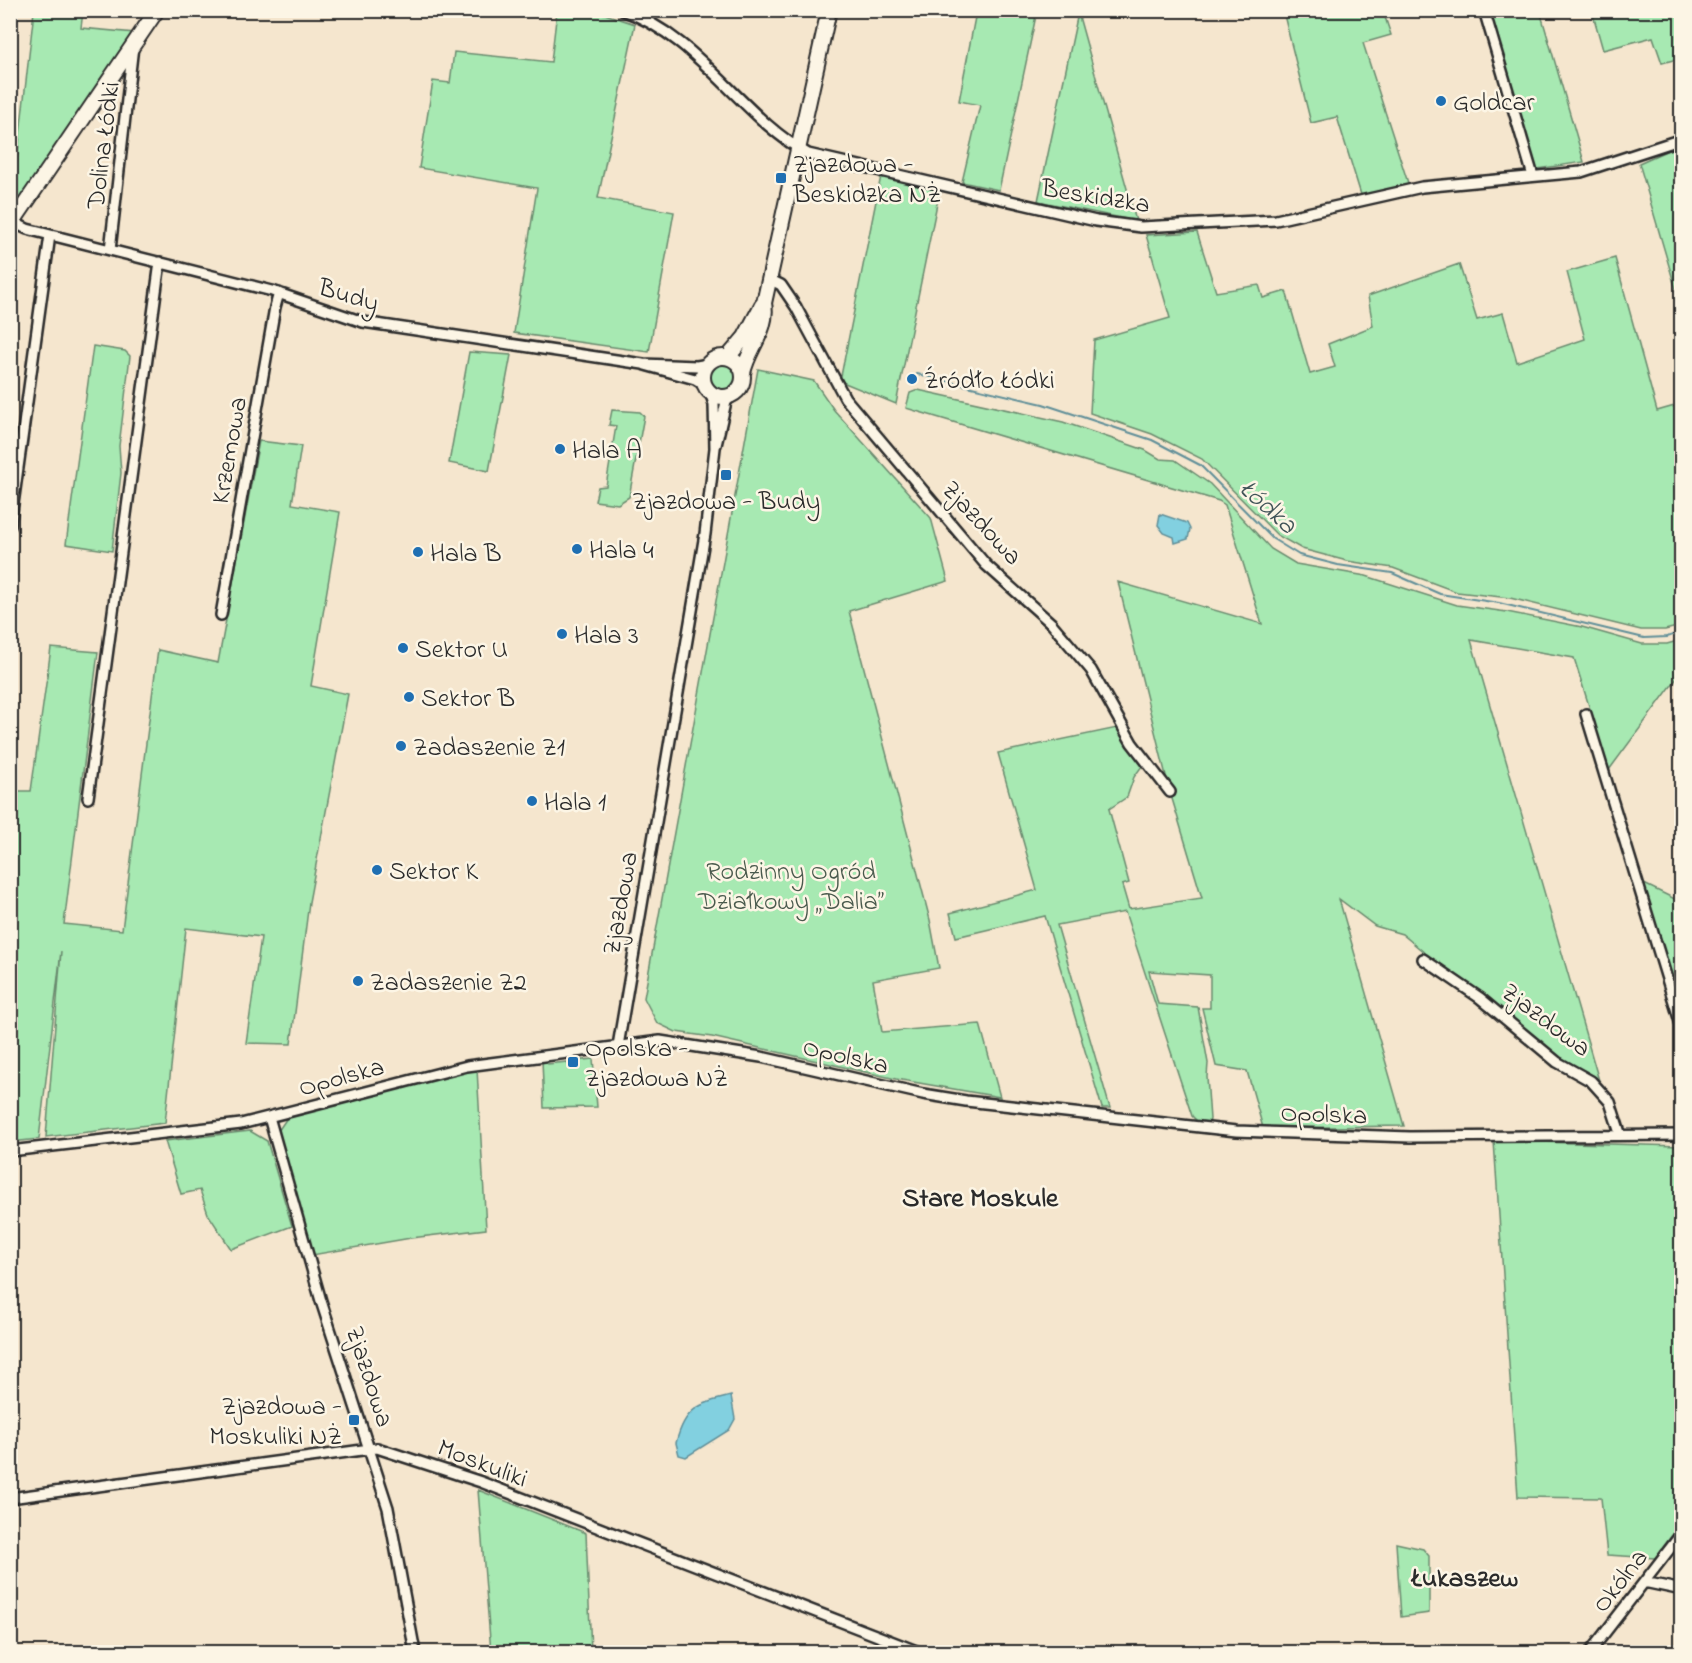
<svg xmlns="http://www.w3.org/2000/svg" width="1692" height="1663" font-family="'Indie Flower',sans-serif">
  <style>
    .green { fill: #a7e9b2; stroke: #698a6e; stroke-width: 1.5 }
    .water { fill: #82d0e0; stroke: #5f8e98; stroke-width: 1.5 }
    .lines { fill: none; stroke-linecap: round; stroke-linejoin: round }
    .stream { stroke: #5f8e98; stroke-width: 2 }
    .street-casing { stroke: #2b2b2b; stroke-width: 14 }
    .secondary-casing { stroke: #2b2b2b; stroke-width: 18 }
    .street { stroke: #fcf5e5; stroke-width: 9 }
    .secondary { stroke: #fcf5e5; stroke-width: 14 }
    .poi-dot { fill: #1f6fb2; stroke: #fcf5e5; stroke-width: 2 }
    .labels { text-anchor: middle; stroke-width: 5; stroke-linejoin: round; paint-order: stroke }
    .poi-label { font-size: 26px; fill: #2b2b2b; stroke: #fcf5e5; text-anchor: start }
    .street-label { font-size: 26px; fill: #2b2b2b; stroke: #fcf5e5 }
    .park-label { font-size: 26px; fill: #4a5a4d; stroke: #fcf5e5 }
    .water-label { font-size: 27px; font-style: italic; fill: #415458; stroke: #fcf5e5 }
    .neighbourhood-label { font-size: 27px; font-weight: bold; fill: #2b2b2b; stroke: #fcf5e5 }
  </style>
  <rect width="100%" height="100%" fill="#f5e6ce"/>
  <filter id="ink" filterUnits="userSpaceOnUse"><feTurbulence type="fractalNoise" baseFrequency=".0167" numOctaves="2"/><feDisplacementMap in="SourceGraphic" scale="12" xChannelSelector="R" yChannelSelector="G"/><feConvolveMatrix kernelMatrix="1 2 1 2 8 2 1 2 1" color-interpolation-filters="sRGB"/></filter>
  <g filter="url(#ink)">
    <path class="green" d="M34,11H83L81,28L135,33L11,213Z
      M557,11H596L635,24L598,198L674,212L649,352L514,333L537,188L419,168L433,81L450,83L454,52L551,62Z
      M961,11H1037L999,190L962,182L980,105L959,101L976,12Z
      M1283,11H1383L1391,35L1363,43L1409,186L1362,198L1337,117L1311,123Z
      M1486,11H1540L1584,162L1537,169L1533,165Z
      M1592,11H1681V58L1662,63L1653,37L1603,50Z
      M1078,13L1136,221L1038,201Z
      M1675,147L1682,153L1681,307L1639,163Z
      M881,176L940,189L896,404L840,381Z
      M1197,232L1216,292L1259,285L1263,298L1286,291L1310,374L1335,367L1328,344L1373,326L1368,296L1459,264L1477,320L1503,313L1517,362L1585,339L1567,272L1615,258L1657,411L1678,405L1681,415V626L1665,630H1641L1510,598L1457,592L1393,568L1347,561L1302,549L1277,535L1202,459L1152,434L1090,413L1094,340L1170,318L1146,235Z
      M93,346L125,351L130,356L119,446L121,473L112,551L66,544Z
      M469,352L511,355L489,471L449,463Z
      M710 377a13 13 0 1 1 26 0a13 13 0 1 1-26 0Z
      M758,369L814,381L834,410L931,518L948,581L849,611L930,920L939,968L873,980L882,1032L980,1024L1000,1097L896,1079L712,1037L676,1032L657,1023L644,998Z
      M918,390L1063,422L1145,450L1160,459L1175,460L1210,484L1271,549L1296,564L1366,576L1457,605L1507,612L1582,627L1642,644H1667L1681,640L1680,674L1609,770L1574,658L1471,640L1600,1084L1540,1044L1479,991L1431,958L1402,934L1375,926L1339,899L1404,1126L1263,1128L1247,1071L1216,1066L1202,1008H1210V975L1149,971L1158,1004L1198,1007L1208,1063L1207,1077L1210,1119L1209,1124L1199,1123L1192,1116L1125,912L1057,925L1110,1108H1102L1045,916L956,937L950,913L1037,890L998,753L1117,728L1142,766L1134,777L1127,797L1109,809L1129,883L1122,885L1129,909L1202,898L1170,792L1118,582L1262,624L1225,505L1219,501L906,408L910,393Z
      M612,410L640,412L644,416L629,497L618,504L595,501L598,487L606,486L616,426L609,425Z
      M259,441L301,446L292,504L340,512L311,686L348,694L309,902L291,1044L246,1043L261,937L186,928L165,1123L46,1137L61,951L39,1139L11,1142V791H31L51,648L98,652L64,924L122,930L158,650L218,663Z
      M1640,882L1681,902V1013Z
      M593,1059L597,1107L544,1108L542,1060H547L548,1064L567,1062L568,1065H574L573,1061Z
      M477,1069L486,1229L411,1238L312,1255L278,1131L287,1118Z
      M250,1131L267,1141L292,1226L231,1249L208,1214L200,1190L181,1194L165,1141Z
      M1494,1141L1681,1146V1523L1655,1558L1607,1555L1601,1498L1518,1497Z
      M478,1490L586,1533L591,1652H491Z
      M1396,1543L1423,1549L1429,1556V1613L1401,1617Z"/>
    <path class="water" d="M1160,514L1187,523L1190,529L1188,539L1175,543L1174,537L1164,533L1158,525Z
      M731,1396L735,1419L729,1430L686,1457L679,1455L676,1443C685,1408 698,1404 731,1396Z"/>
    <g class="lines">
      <path class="stream" d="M917,374L1043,404L1152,440L1200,465L1273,539L1299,555L1338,565L1392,573L1440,594L1499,603L1644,638L1667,637L1682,632"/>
      <defs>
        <path id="street" d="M622,10C699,36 741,117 808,154L1096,221L1141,227L1276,220L1422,187L1581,172L1682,139
          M1484,10L1533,176
          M13,222L27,229L272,291L363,322L643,364L697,366L708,364
          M110,250L133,46
          M769,279L781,285L796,307L845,398L986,565L1051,623L1091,670L1132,743L1170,792
          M645,365L695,379L705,385
          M716,445L726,402L732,395
          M10,526L50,235
          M221,615L275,307L279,293
          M1586,714L1682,1028
          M88,798L160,262
          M1423,959L1480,998L1557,1062L1591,1081L1610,1102L1620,1133
          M618,1046L705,534L715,448L714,404L710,392
          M269,1117L321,1301L388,1508L415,1652
          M10,1151L241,1124L467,1066L660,1041L761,1057L923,1094L966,1101L1236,1131L1410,1137L1682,1135
          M10,1498L377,1448L481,1482L919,1652
          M1644,1582L1682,1590
          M1590,1652L1682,1533"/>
        <path id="secondary" d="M10,226L157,10
          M703 377a20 20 0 1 1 40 0a20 20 0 1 1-40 0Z
          M728,357L745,337L762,305
          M743,373C748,348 769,330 764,303L829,10"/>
      </defs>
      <use href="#street" class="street-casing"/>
      <use href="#secondary" class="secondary-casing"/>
      <use href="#street" class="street"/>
      <use href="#secondary" class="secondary"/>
    </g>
  </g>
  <g class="poi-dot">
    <circle cx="1441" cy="101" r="6"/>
    <rect x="775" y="172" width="12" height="12" rx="3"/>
    <circle cx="912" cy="379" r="6"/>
    <circle cx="560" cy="449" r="6"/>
    <rect x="720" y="469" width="12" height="12" rx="3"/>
    <circle cx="577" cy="549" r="6"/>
    <circle cx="418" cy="552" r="6"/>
    <circle cx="562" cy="634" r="6"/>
    <circle cx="403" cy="648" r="6"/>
    <circle cx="409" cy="697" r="6"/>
    <circle cx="401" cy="746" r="6"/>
    <circle cx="532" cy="801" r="6"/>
    <circle cx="377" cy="870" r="6"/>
    <circle cx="358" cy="981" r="6"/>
    <rect x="567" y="1056" width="12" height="12" rx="3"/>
    <rect x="348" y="1414" width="12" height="12" rx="3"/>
  </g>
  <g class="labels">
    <g class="poi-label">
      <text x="1453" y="110">Goldcar</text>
      <text x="793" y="172">Zjazdowa -<tspan x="793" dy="30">Beskidzka NŻ</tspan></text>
      <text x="924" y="388">Źródło Łódki</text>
      <text x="572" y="458">Hala A</text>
      <text x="726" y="509" text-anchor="middle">Zjazdowa - Budy</text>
      <text x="589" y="558">Hala 4</text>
      <text x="430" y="561">Hala B</text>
      <text x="574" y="643">Hala 3</text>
      <text x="415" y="657">Sektor U</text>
      <text x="421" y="706">Sektor B</text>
      <text x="413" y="755">Zadaszenie Z1</text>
      <text x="544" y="810">Hala 1</text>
      <text x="389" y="879">Sektor K</text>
      <text x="370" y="990">Zadaszenie Z2</text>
      <text x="585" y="1056">Opolska -<tspan x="585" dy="30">Zjazdowa NŻ</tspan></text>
      <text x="342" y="1414" text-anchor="end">Zjazdowa -<tspan x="342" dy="30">Moskuliki NŻ</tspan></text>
    </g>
    <g class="street-label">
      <text transform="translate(102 145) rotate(-83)" y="9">Dolina Łódki</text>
      <text transform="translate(1096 195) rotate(9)" y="9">Beskidzka</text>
      <text transform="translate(349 294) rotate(17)" y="9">Budy</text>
      <text transform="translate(228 450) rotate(-80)" y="9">Krzemowa</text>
      <text transform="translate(983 522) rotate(47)" y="9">Zjazdowa</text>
      <text transform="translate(619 903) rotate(-80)" y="9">Zjazdowa</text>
      <text transform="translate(1547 1019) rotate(37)" y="9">Zjazdowa</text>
      <text transform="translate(846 1055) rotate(13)" y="9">Opolska</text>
      <text transform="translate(341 1076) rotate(-15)" y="9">Opolska</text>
      <text transform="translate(1324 1113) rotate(2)" y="9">Opolska</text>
      <text transform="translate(371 1376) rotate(72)" y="9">Zjazdowa</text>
      <text transform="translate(483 1462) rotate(21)" y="9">Moskuliki</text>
      <text transform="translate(1619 1580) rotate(-52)" y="9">Okólna</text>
    </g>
    <g class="park-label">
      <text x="791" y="879">Rodzinny Ogród<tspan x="791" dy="30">Działkowy „Dalia”</tspan></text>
    </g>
    <g class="water-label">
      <text transform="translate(1269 506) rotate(42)" y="9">Łódka</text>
    </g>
    <g class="neighbourhood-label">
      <text x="980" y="1206">Stare Moskule</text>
      <text x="1465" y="1586">Łukaszew</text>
    </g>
  </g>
  <rect width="1692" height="1663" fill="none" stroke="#fcf5e5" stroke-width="36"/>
  <rect x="18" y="18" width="1656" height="1627" fill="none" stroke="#2b2b2b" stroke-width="2" filter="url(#ink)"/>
</svg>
